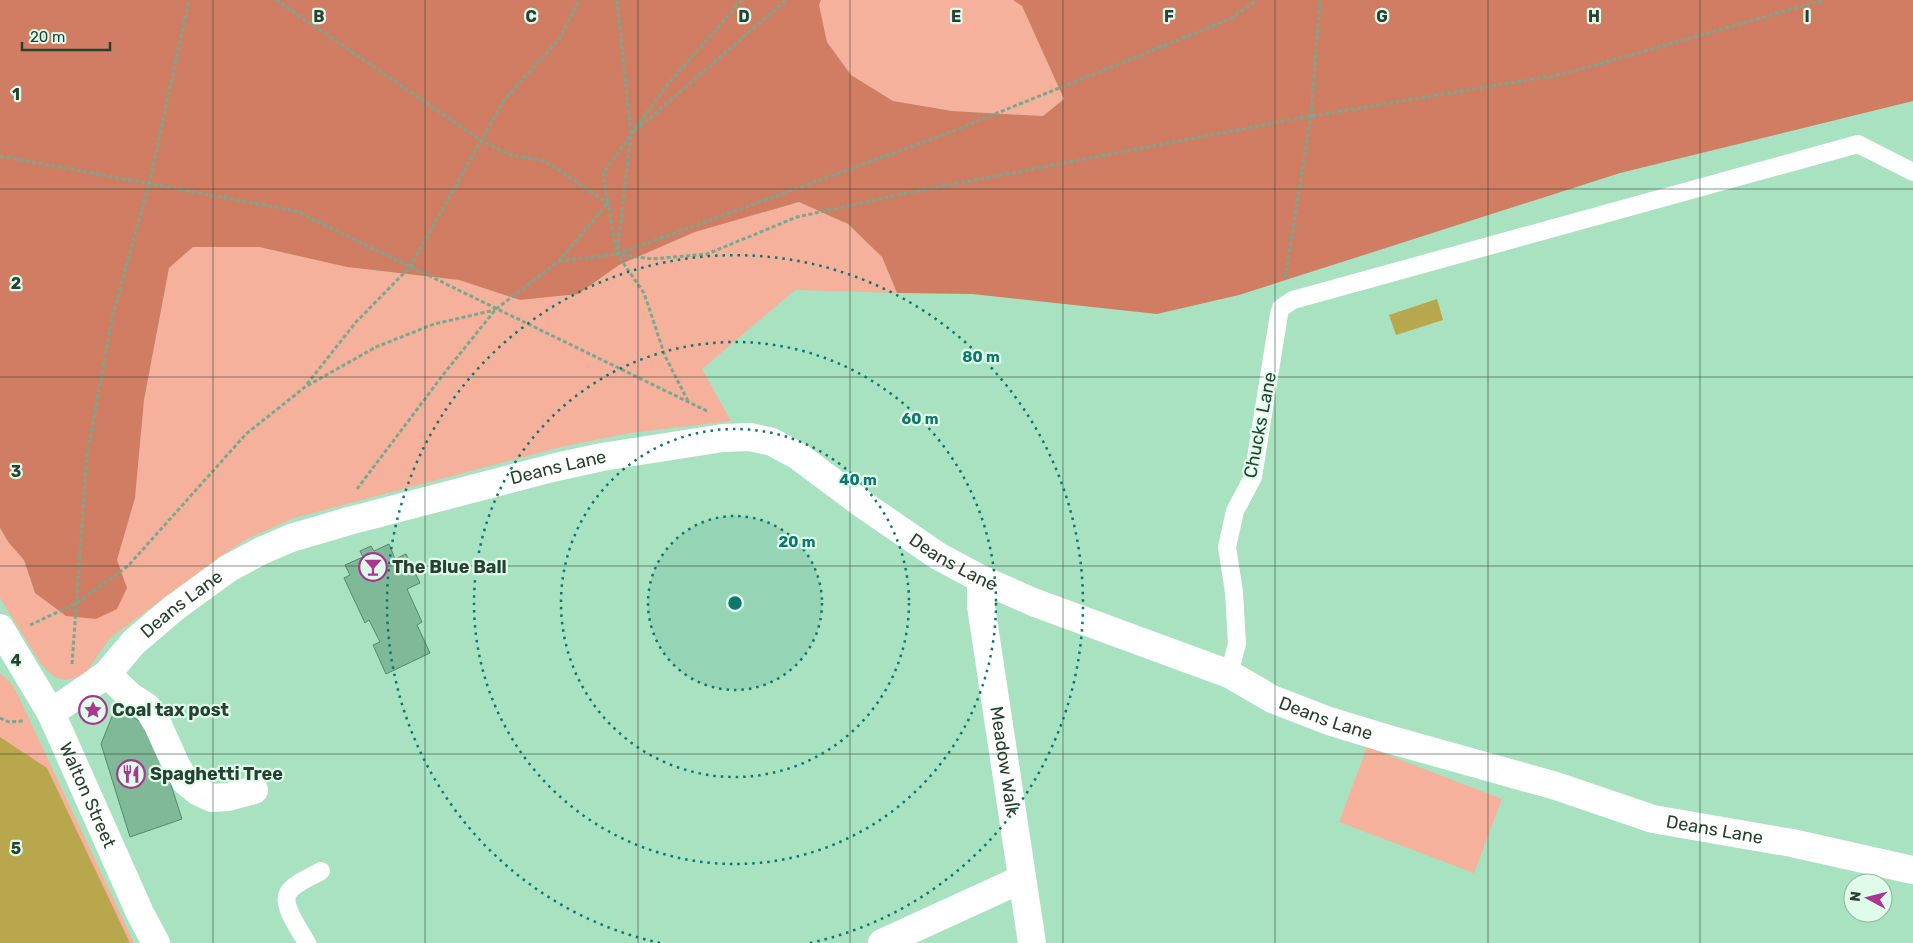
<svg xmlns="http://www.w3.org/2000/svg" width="1913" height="943" font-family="Rubik,sans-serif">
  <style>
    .green { fill: #f5b19c }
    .forest { fill: #d17d63 }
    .water { fill: #b9a74e }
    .building { fill: #80b998; stroke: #538a6b }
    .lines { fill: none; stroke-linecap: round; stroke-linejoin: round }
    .path { stroke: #7aa88d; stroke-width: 3; stroke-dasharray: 4 2.5; stroke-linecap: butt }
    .lane { stroke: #fff; stroke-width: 18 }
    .street { stroke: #fff; stroke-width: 28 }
    .secondary { stroke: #fff; stroke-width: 28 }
    .grid { fill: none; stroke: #284032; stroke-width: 1; stroke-opacity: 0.55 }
    .ring { fill: none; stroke: #0f766e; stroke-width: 2.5; stroke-dasharray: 2.5 5 }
    .labels { text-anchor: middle; stroke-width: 4.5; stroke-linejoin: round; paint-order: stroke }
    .street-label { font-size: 18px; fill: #284032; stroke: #dffcea }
    .poi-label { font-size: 18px; font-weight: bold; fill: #284032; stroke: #dffcea; text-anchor: start }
    .grid-label { font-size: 16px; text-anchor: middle; font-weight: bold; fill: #284032; stroke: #dffcea; stroke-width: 4.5; stroke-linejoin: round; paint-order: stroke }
    .centre { fill: #0f766e; stroke: #dffcea; stroke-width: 2.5 }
    .ring-label { font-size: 15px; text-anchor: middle; font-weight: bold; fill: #0f766e; stroke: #dffcea; stroke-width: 4.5; stroke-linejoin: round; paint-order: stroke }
  </style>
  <rect width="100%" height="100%" fill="#a8e2c0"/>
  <path class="green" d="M821,0H1013L1022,6L1064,99L1043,116L952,111L893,101L851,75L827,42L819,5Z
    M799,202L848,224L882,257L897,293L795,290L702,369L731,421L630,433L565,446L294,518L247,539L218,558L110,638L84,675L66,680L54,677L41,664L0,598V528L9,543L24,560L35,593L126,588L117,560L135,498L144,400L169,268L193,247H259L347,267L459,280L520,300L578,294L619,265L695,232Z
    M0,673L9,681L16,691L134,943H0Z
    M1367,747L1502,799L1474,873L1339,822Z"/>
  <path class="forest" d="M0,0H821L819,5L827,42L851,75L893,101L952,111L1043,116L1064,99L1022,6L1013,0H1913V101L1620,173L1239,295L1157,314L972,294L897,293L882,257L848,224L799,202L695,232L619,265L578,294L520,300L459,280L347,267L259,247H193L169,268L144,400L135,498L117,560L127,588L117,609L96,619L66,616L35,593L24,560L9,543L0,528Z"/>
  <path class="water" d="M1437,299L1443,320L1396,335L1389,315Z
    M0,737L47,768L130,943H0Z"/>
  <path class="building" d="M389,544L395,559L406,554L420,583L407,589L422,622L417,625L430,653L386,674L373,645L380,642L369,620L365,623L344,578L350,575L345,565L363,557L360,551L371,546L374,551Z
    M123,711L144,724L152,726L182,819L130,837L101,744L113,714Z"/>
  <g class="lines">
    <path class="path" d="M276,0L482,141L510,155L545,161L608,203L617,254L652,259L707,254L797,217L907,193L1289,120L1564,74L1824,0
      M617,0L631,134L617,254L644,293L665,356L689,403
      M635,131L786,0
      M0,156L296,211L707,411
      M559,261L617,254L943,135L1230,19L1257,0
      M1285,278L1311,116L1320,0
      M307,384L356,322L410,267L504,100L560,38L579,0
      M357,489L446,371L496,309L559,261L608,203L603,173L668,84L742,0
      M30,625L77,603L128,566L246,434L305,387L376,347L434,324L495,310
      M72,664L87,455L113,314L149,184L189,0
      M0,718L9,722L24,721"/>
    <path class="lane" d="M1229,674L1237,644L1234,592L1227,547L1235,511L1253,477L1279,314L1281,308L1293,300L1858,144L1913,172
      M307,943C301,932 281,905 288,893C294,883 311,877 321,871"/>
    <g class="street">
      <path id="s1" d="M981,579V606L1032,943"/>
      <path d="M107,674L130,696L147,707L158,725L176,765L186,782L197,791L212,798L228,797L254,790"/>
      <path d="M882,943L1022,879"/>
    </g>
    <g class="secondary">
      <path id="s2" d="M0,628L51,713L140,913L156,943"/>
      <path id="s3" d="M51,713L107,674L134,642L174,608L229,568L261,551L291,538L349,521L552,468L602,457L723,438L750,437L772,442L798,456L865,506L938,556L981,579L1033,602L1229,674L1272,699L1329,721L1388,739L1556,786L1653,819L1792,843L1913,870"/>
    </g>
  </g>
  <path class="grid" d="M213,0V943M425,0V943M638,0V943M850,0V943M1063,0V943M1275,0V943M1488,0V943M1700,0V943M0,189H1913M0,377H1913M0,566H1913M0,754H1913"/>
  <circle cx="735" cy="603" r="87" fill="#0f766e" fill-opacity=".12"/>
  <g class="ring">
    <circle cx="735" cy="603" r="87"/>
    <circle cx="735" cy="603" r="174"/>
    <circle cx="735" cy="603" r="261"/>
    <path d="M660 943A348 348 0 1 1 810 943"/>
  </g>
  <defs>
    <symbol id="bar-ring" viewBox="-11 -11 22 22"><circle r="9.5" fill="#dffcea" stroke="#a93690" stroke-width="1.5"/><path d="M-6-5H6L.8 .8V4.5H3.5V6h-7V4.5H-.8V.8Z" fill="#a93690"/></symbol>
    <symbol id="sight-ring" viewBox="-11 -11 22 22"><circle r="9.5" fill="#dffcea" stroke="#a93690" stroke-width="1.5"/><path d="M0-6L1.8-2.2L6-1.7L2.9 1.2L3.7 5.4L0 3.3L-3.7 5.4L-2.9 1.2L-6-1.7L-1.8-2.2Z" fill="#a93690"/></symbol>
    <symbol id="restaurant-ring" viewBox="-11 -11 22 22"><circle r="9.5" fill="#dffcea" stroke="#a93690" stroke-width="1.5"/><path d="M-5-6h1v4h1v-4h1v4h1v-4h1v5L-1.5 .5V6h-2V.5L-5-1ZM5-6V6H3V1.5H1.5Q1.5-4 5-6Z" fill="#a93690"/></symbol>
  </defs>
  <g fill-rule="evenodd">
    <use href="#bar-ring" x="357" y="551" width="32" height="32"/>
    <use href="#sight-ring" x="77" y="694" width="32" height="32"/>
    <use href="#restaurant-ring" x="115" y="758" width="32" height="32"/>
  </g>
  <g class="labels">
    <g class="street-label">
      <text transform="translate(1260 425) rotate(-79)" y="6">Chucks Lane</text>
      <text dy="6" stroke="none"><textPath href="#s3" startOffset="576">Deans Lane</textPath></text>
      <text dy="6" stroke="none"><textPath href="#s3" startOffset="1011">Deans Lane</textPath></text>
      <text dy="6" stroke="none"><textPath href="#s3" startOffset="171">Deans Lane</textPath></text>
      <text dy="6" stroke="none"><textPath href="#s3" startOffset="1416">Deans Lane</textPath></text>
      <text dy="6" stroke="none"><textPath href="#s1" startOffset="184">Meadow Walk</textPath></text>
      <text dy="6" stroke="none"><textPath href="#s2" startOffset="189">Walton Street</textPath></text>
      <text dy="6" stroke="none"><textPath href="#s3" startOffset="1821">Deans Lane</textPath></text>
    </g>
    <g class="poi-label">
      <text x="392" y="573">The Blue Ball</text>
      <text x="112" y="716">Coal tax post</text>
      <text x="150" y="780">Spaghetti Tree</text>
    </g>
  </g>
  <g class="grid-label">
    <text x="319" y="22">B</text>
    <text x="531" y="22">C</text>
    <text x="744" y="22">D</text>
    <text x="956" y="22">E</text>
    <text x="1169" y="22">F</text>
    <text x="1382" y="22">G</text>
    <text x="1594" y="22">H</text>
    <text x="1807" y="22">I</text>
    <text x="16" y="100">1</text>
    <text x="16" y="289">2</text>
    <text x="16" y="477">3</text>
    <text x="16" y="666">4</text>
    <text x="16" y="854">5</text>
  </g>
  <circle cx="735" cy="603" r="8" class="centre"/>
  <g class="ring-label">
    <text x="981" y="362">80 m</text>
    <text x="920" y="424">60 m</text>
    <text x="858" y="485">40 m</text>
    <text x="797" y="547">20 m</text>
  </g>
  <g transform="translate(1868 898) rotate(277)"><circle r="24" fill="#dffcea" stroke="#96b1a0"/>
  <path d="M0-4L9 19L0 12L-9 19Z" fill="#a93690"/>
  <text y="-8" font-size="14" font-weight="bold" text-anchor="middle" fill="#284032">N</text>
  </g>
  <path d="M22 42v8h88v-8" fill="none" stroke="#284032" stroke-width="2.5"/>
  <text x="30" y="42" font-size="15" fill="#284032" stroke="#dffcea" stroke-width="4" paint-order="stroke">20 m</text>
</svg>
